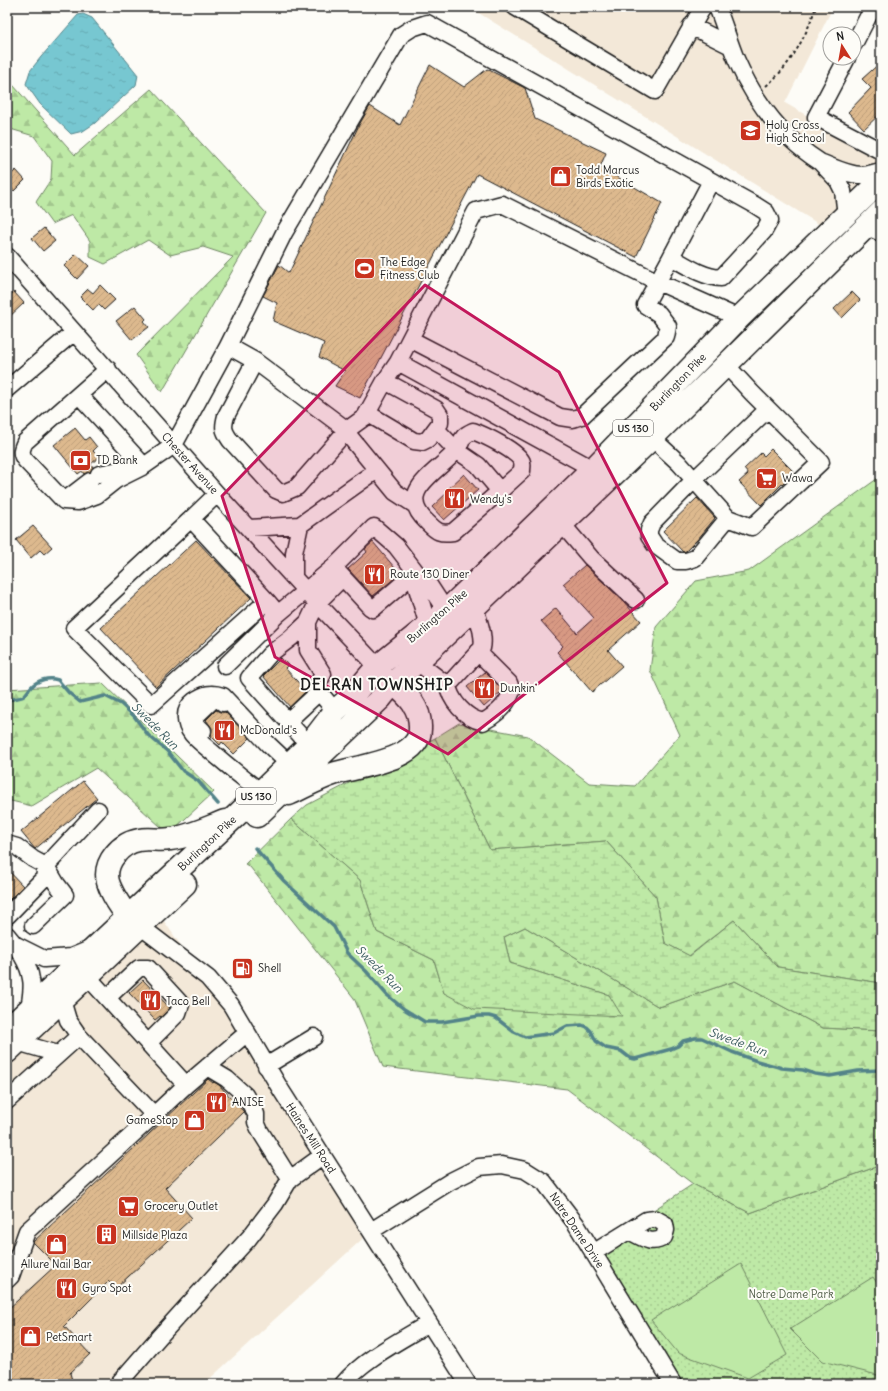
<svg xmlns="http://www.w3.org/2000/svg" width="888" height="1391" font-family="Delius,sans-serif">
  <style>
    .built { fill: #f3e8d8 }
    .grass { fill: url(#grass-dots); stroke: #6d8261 }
    .forest { fill: url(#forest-firs); stroke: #6d8261 }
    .wetland { fill: url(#wetland-marsh); stroke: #6d8261 }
    .garden { fill: #bee9a6; stroke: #6d8261 }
    .water { fill: url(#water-ripples); stroke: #538389 }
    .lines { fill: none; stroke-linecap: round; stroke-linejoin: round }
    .stream { stroke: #538389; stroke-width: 3.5 }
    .building { fill: url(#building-hatch); stroke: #1c1c1c }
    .minor-casing { stroke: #1c1c1c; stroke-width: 19 }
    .highway-casing { stroke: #1c1c1c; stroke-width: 25 }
    .path { stroke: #1c1c1c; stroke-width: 2; stroke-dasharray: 3 3; stroke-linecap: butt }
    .minor { stroke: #fdfcf7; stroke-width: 16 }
    .highway { stroke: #fdfcf7; stroke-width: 22 }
    .marked { fill: #c2185b; fill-opacity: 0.2; stroke: #c2185b; stroke-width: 3; stroke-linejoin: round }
    .labels { text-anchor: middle; stroke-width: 4; stroke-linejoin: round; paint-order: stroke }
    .shield { fill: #fdfcf7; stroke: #605f5e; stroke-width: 1 }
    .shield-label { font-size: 10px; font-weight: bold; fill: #1c1c1c }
    .poi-label { font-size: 11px; fill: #1c1c1c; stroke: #fdfcf7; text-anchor: start }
    .street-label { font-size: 11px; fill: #1c1c1c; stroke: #fdfcf7 }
    .park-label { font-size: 11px; fill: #4d5a45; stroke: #fdfcf7 }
    .water-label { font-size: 12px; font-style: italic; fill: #406064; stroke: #fdfcf7 }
    .district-label { font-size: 15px; font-weight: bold; letter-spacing: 1px; fill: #1c1c1c; stroke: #fdfcf7 }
  </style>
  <defs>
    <pattern id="grass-dots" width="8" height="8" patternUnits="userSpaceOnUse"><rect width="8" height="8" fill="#bee9a6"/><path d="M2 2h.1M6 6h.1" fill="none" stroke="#a3c78e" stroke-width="1.8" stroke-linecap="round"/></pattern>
    <pattern id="forest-firs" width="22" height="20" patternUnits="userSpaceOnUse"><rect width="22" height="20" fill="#bee9a6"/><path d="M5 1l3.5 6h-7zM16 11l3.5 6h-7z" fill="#a3c78e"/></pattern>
    <pattern id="wetland-marsh" width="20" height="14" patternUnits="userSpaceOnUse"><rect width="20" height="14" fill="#bee9a6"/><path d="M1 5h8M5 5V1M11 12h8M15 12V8" fill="none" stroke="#a3c78e"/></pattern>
    <pattern id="water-ripples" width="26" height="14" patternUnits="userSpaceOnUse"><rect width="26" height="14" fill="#77c7d1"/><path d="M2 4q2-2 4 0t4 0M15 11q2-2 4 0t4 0" fill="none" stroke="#66aab3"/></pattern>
    <pattern id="building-hatch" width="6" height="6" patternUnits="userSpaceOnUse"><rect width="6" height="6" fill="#ddb98e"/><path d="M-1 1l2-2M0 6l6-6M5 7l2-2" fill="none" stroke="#bd9e7a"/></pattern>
  </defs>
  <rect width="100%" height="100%" fill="#fdfcf7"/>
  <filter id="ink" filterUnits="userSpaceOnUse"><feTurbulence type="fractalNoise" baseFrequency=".025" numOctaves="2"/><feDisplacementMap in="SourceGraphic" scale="8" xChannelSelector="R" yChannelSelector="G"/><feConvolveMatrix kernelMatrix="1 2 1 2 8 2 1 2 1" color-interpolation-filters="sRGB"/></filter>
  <g filter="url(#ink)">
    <path class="built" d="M469,7H833L785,103L881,158V181L830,231Z
      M157,911L281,1090L371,1231L204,1384H7V1052Z"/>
    <path class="grass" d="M881,1165V1384H674L590,1252L693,1184L750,1213Z"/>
    <path class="forest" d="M13,85L75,155L151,89L266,213L162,392L136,355L233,257L203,247L170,255L148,240L105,264L90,257V241L72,215L52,224L36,202L51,179L52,161L34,136L7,128V91Z
      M881,476V983L778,967L734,920L689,956L665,943L656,897L606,841L490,850L435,738L459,723L528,736L589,783L635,786L680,735L650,670L656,627L696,581L749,571Z
      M102,683L214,792L171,832L161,827L96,768L32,806L7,800V689Z
      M291,819L360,880L377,932L434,960L444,993L609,995L510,963L504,937L525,927L659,1007L735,981L823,1028L881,1031V1165L750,1213L693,1184L567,1089L383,1067L354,998L250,867L245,864Z"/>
    <path class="wetland" d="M435,738L490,850L606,841L656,897L665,943L690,956L734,920L778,967L881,983V1031L823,1028L735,981L659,1007L525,927L504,937L510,963L609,995L622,1016L474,1009L444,993L434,960L377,932L360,880L291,819L307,805Z"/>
    <path class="garden" d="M741,1264L787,1355L748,1378L678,1353L651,1320Z
      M873,1277L881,1289V1376L822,1361L790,1329Z"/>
    <path class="water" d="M83,14L92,18L130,65L138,75L136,85L95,123L83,131L71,134L40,104L26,84L30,71L41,57L78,15Z"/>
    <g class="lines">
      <path class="stream" d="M7,701C12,698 17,699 22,697C26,695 28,690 31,687C38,680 48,677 58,680L69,693L80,702L105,696L121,704L134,716L148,735L167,751L183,771L198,781L218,804
        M255,848L284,881L334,927L347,953L366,971L387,995L404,1009L425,1022H442L479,1016H489L496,1018L514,1032L525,1037L554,1033L567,1026L582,1025L587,1027L591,1031L596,1041L606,1048L621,1051L630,1058L635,1059L671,1049L678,1046L683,1041L695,1038H702L732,1052L757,1061L782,1068L803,1070L815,1074L830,1076L858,1071L881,1070"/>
    </g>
    <path class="building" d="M881,62V113L864,129L848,112L871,88L862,79Z
      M430,65L464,87L487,69L525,88L535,119L606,153L600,167L662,203L636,257L477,174L360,398L335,386L345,371L319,357L324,343L273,321L277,303L263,296L279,265L289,273L359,125L370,106L400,125Z
      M16,170L25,180L14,191L7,183V178Z
      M44,228L55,241L43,251L32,238Z
      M76,254L89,266L77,279L64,266Z
      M100,285L115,300L104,310L99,305L93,310L80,297L88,289L93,293Z
      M14,292L24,303L7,319V298Z
      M852,292L860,300L842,318L834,309Z
      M135,306L146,319L144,321L149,327L132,340L116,321Z
      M75,428L85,440L89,437L97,447L93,451L99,457L91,464L93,467L90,472L84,474L82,471L78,474L54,445Z
      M771,449L794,472L761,505L739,482L748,474L744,469L761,453L764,456Z
      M464,474L478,490L444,520L432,507L450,490L449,488Z
      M697,498L715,518L698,539L686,551L683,552L663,531Z
      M33,526L52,547L44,554L40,550L31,558L16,540Z
      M196,540L251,598L156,687L101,628Z
      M373,542L400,574L373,596L348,569L367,552L365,549Z
      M585,565L624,602L641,621L608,650L622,666L592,692L557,652L563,646L541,621L556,608L577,633L594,618L563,584Z
      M281,658L288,665L285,668L306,691L290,707L263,676Z
      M485,672L501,688L502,691L484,707L467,687Z
      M216,710L220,712H225L250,738L234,754L222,742L220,745L211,736L212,728L206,720Z
      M83,781L97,798L35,849L21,832Z
      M7,869L23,886L7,902Z
      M143,980L170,1008L161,1017L160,1016L155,1020L129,993Z
      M208,1079L213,1083L214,1082L219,1085L244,1112L165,1188L192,1218L116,1288L109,1281L64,1326L90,1354L70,1373L73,1384H7V1310L56,1265L33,1242Z"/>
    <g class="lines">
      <defs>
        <path id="minor" d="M515,7L655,91L703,7
          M717,7C724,24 729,42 736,59C754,100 781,137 820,162
          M691,26L731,46
          M854,44L873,7
          M847,58L816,117L877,149L881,150
          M846,215L843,191L838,181L820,162C833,167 848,175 862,175C869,175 875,172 881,171
          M867,227L881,233
          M7,256L217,494L317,603L393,683
          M671,257L711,181
          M228,346L284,233L401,35L412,28L427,23L755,205L766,212L770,220L764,231L721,278C703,277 687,266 671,257L645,305L659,314L668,326L666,337L582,416L573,419L560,417L410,339
          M255,361L226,416C223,427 223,430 230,440L276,490L283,493L297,487L347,430
          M108,369L25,442C21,450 20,454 26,461L64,501L78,502L97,495L116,480L144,466L174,445L228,346L255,361L347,430L365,417L385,381L398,362
          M7,389L74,332
          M79,395L144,466
          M367,413L414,441L422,442L428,439L440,423V415L436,409L385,381
          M436,429L456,450L478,465L500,491L453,532C440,534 437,532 428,523C394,492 436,474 456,451C464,441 458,438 473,431C484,435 518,451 522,462C523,464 522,468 522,471L500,491
          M346,432L395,492L415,505
          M652,438L679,463L728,518L752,527L821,462L752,393L726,365
          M593,469L398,362L476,211L502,204L658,282L739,318
          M99,474L129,468
          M64,501L90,481
          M728,518L695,558L686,561H677L655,545L649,536V530L652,523L694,480L768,409
          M191,519L217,494
          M562,524L591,558L636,600
          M300,525L377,470
          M249,528L300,525L294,553V577
          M336,570L370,607L373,609L416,572
          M416,572L417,588L428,626
          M267,601L151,705L74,628L191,519L267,601L278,614
          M308,622L291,638L270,654L249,678L309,745
          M417,662L442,681L447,682L452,681L482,648C485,635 478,620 475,607
          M225,666L278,614L334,567L374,527L396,546L416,572L429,585L446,611
          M447,682C450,701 465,718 483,722C496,715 507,705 512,691L509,683L478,652
          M335,711L316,688L323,674L308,650V622L317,603L342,578
          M288,721L319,692
          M203,731L195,723L193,719L214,699L221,701L223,703
          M261,792C244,779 228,766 213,753C206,747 198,741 192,734C184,724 183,709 194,701C204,694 211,692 223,696L269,745L289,764
          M7,844L17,847L33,859L46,866L56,883L65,895L33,926
          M7,916L44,878L46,866L98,810
          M132,920L208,978L231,1005L281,1090L468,1384
          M7,935C17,946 29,964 31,979C33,988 30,1001 29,1010
          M16,945L44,959L71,957L88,950
          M87,976L186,1085L247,1033
          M107,998L139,968H148L181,1004L178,1013L148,1043
          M62,1000L68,1020L79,1036
          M17,1042L58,1054
          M266,1066L314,1037
          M207,1067L227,1079L245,1095L256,1114V1122L260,1131L290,1179
          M7,1101L79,1036L154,1115L186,1085
          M371,1231L451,1181L479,1167L502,1165L525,1170L544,1182L576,1224L673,1384
          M593,1253L646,1220L656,1219L665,1224L666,1230L664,1237C652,1246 641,1237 629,1231
          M7,1280L11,1276L27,1231L154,1115
          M118,1384L159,1337L249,1238L275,1204L290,1179L322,1156
          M343,1384C363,1359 402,1340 429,1323"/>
        <path id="highway" d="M289,794C304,787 320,778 336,773C360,766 420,760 420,729C421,707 408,696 393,683
          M257,816L381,698L393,683L417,662L652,438L881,212
          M128,917C120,906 112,895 108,882C103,862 121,843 139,840C149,838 160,841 170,839C188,837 207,828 225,821
          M7,1030L239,813L309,745L335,711L353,695L377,667L446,611L593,469L739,318L881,181
          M7,1052L185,884"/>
      </defs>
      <use href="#minor" class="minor-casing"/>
      <use href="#highway" class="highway-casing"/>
      <path class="path" d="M766,86C782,73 795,55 804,36C809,27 812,17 816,7"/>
      <use href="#minor" class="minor"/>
      <use href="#highway" class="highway"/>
    </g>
  </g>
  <path class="marked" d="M425,285L559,372L667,583L448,754L275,657L222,496Z"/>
  <defs>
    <symbol id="school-square" viewBox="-11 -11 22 22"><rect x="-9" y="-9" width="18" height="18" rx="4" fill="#c8321e" stroke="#fdfcf7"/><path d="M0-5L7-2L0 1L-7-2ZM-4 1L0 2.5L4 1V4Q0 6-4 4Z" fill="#fff"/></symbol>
    <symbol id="shop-square" viewBox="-11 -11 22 22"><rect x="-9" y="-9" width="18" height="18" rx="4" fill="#c8321e" stroke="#fdfcf7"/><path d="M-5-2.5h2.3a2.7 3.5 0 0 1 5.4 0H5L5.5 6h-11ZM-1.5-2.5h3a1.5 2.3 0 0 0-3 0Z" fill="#fff"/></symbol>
    <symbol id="stadium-square" viewBox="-11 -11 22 22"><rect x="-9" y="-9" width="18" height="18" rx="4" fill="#c8321e" stroke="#fdfcf7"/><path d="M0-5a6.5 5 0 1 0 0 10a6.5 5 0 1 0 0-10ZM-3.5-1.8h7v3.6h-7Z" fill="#fff"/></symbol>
    <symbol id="bank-square" viewBox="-11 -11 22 22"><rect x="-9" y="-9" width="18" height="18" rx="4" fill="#c8321e" stroke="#fdfcf7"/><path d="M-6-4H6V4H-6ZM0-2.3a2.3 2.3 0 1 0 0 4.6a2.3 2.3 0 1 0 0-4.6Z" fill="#fff"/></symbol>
    <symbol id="supermarket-square" viewBox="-11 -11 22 22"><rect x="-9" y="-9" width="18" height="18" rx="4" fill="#c8321e" stroke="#fdfcf7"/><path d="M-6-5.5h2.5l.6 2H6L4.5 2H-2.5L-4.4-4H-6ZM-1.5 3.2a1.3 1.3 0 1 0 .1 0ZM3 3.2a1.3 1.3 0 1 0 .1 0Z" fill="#fff"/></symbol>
    <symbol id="restaurant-square" viewBox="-11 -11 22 22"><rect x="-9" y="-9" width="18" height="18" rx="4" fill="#c8321e" stroke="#fdfcf7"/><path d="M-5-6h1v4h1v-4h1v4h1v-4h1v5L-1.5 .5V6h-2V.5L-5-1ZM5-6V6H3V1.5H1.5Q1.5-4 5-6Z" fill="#fff"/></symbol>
    <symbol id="fuel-square" viewBox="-11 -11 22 22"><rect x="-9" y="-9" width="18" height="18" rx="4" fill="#c8321e" stroke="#fdfcf7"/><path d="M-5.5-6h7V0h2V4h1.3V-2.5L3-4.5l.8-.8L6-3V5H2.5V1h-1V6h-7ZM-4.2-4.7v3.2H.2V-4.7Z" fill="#fff"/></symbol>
    <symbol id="building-square" viewBox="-11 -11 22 22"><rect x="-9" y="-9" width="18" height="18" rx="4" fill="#c8321e" stroke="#fdfcf7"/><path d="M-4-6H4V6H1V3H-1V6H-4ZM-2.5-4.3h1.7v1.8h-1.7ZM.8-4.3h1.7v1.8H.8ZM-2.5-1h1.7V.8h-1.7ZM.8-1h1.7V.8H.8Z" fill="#fff"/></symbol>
  </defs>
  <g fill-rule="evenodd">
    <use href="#school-square" x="738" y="118" width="25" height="25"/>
    <use href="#shop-square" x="548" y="164" width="25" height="25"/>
    <use href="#stadium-square" x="352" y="256" width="25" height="25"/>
    <use href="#bank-square" x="68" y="448" width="25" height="25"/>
    <use href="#supermarket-square" x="754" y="466" width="25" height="25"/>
    <use href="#restaurant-square" x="442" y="486" width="25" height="25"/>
    <use href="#restaurant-square" x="362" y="562" width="25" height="25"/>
    <use href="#restaurant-square" x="472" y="676" width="25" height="25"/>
    <use href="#restaurant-square" x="212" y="718" width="25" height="25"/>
    <use href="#fuel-square" x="230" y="956" width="25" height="25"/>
    <use href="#restaurant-square" x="138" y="988" width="25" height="25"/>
    <use href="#restaurant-square" x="204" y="1090" width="25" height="25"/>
    <use href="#shop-square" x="182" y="1108" width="25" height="25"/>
    <use href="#supermarket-square" x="116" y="1194" width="25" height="25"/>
    <use href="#building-square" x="94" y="1222" width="25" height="25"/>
    <use href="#shop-square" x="44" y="1232" width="25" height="25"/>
    <use href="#restaurant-square" x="54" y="1276" width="25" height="25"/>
    <use href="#shop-square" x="18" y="1324" width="25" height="25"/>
  </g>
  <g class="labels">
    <g class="shield">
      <rect x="613" y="420" width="40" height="16" rx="3"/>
      <rect x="236" y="788" width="40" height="16" rx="3"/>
    </g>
    <g class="shield-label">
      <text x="633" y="432">US 130</text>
      <text x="256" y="800">US 130</text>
    </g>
    <g class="poi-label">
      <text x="766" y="129">Holy Cross<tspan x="766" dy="13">High School</tspan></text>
      <text x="576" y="174">Todd Marcus<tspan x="576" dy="13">Birds Exotic</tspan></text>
      <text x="380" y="266">The Edge<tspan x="380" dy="13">Fitness Club</tspan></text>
      <text x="96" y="464">TD Bank</text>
      <text x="782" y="482">Wawa</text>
      <text x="470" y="503">Wendy's</text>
      <text x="390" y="578">Route 130 Diner</text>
      <text x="500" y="692">Dunkin'</text>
      <text x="240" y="734">McDonald's</text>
      <text x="258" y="972">Shell</text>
      <text x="166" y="1005">Taco Bell</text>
      <text x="232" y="1106">ANISE</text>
      <text x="178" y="1124" text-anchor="end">GameStop</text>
      <text x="144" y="1210">Grocery Outlet</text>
      <text x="122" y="1239">Millside Plaza</text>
      <text x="56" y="1268" text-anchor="middle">Allure Nail Bar</text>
      <text x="82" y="1292">Gyro Spot</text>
      <text x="46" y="1341">PetSmart</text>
    </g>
    <g class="street-label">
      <text transform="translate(678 382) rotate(-46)" y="4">Burlington Pike</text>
      <text transform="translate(190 463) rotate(48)" y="4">Chester Avenue</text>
      <text transform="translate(437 616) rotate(-41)" y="4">Burlington Pike</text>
      <text transform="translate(207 843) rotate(-43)" y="4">Burlington Pike</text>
      <text transform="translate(311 1138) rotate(57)" y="4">Haines Mill Road</text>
      <text transform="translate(577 1230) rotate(56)" y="4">Notre Dame Drive</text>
    </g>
    <g class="park-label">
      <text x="791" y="1298">Notre Dame Park</text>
    </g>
    <g class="water-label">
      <text transform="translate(155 726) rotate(45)" y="4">Swede Run</text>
      <text transform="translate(379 969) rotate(45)" y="4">Swede Run</text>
      <text transform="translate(738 1042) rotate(20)" y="4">Swede Run</text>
    </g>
    <g class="district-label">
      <text x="377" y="690">DELRAN TOWNSHIP</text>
    </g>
  </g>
  <rect width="888" height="1391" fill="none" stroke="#fdfcf7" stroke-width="24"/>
  <rect x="12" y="12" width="864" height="1367" fill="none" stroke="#1c1c1c" stroke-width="1.5" filter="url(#ink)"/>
  <g transform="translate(842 46) rotate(349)"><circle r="19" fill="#fdfcf7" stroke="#a3a29f"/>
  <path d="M0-3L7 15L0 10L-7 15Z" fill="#c8321e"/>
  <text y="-6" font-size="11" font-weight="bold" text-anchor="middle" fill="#1c1c1c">N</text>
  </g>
</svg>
